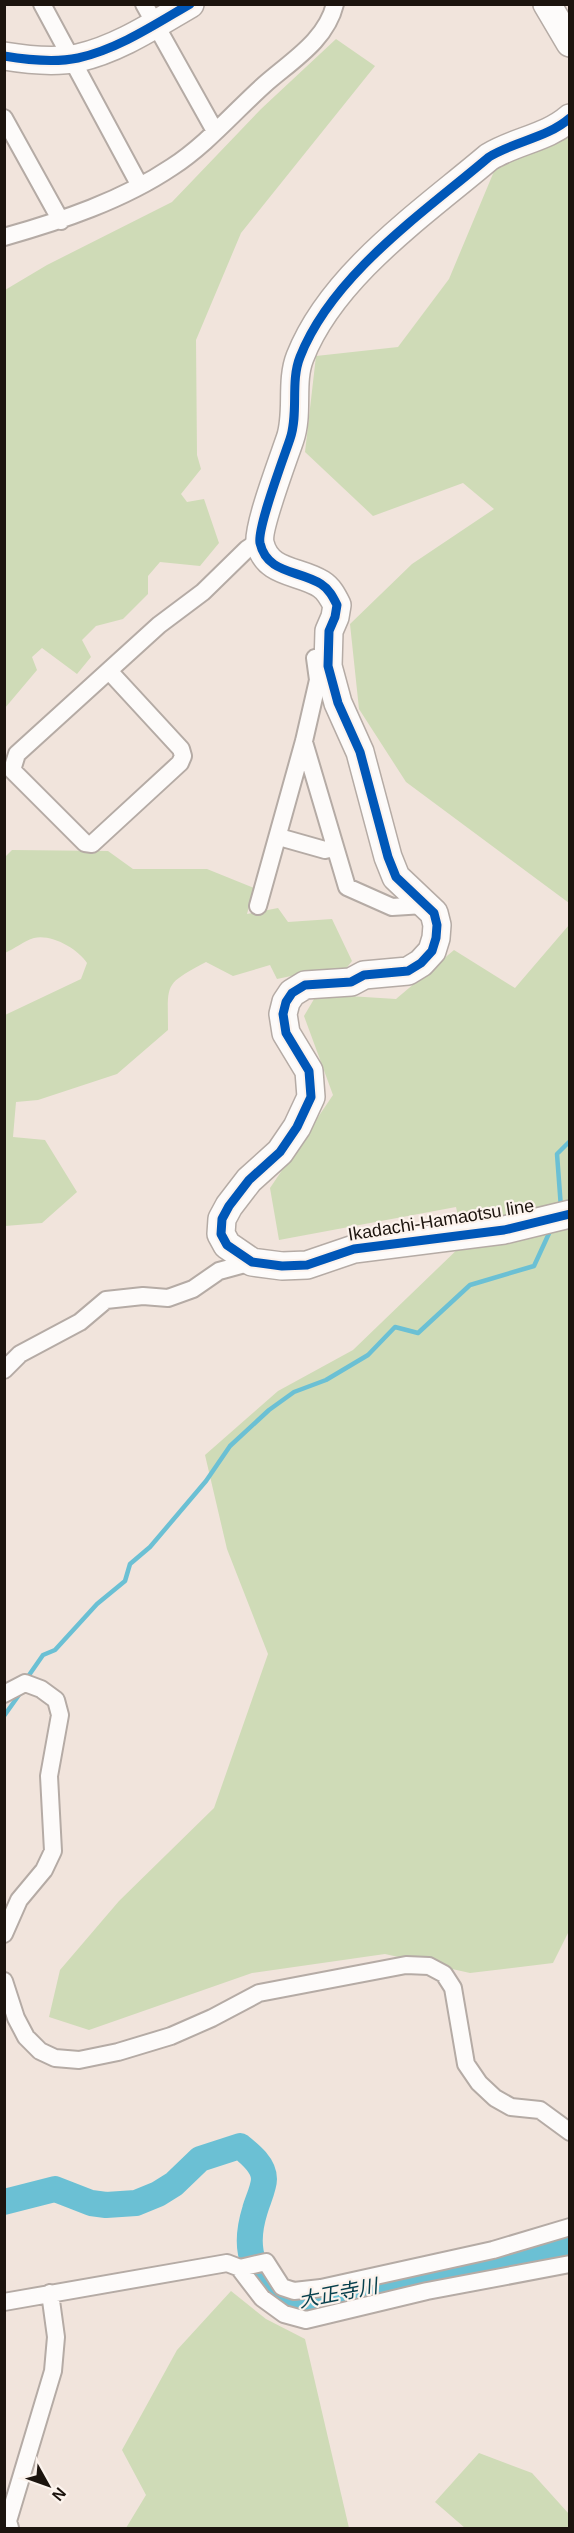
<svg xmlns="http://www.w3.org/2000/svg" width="574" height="2533" font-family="Arial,'Noto Sans JP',sans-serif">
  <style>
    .green { fill: #cfdbb7 }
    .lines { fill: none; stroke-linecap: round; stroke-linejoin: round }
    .stream { stroke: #6bc0d4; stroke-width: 4.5 }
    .river { stroke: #6bc0d4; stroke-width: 26 }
    .street-casing { stroke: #b5aba5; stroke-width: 20 }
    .primary-casing { stroke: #b5aba5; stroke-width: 30 }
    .street { stroke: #fdfbfa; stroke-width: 16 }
    .primary { stroke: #fdfbfa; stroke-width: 27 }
    .cycleway-casing { stroke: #fcf3ed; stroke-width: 13 }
    .cycleway { stroke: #0057b8; stroke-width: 9 }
    .labels { text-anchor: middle; stroke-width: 4.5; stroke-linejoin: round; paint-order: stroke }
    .street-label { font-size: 18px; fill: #1c140e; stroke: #fcf3ed }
    .water-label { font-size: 20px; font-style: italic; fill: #08404d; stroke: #fcf3ed }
  </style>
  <rect width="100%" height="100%" fill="#f1e4dc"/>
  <path class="green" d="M336,39L375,66L241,233L196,340L197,455L201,469L181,494L187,502L204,499L219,543L200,566L160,562L148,576V594L123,619L96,626L82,640L91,657L77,674L42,648L32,657L37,670L5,708V290L47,265L172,202L261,109Z
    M569,136V903L406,782L359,709L350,624L412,564L494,509L463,483L373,516L305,452L316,356L398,347L449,279L500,157Z
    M12,850L108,851L133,869H207L254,888L247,914L278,908L288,922L332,919L352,961L338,979L310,972L277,979L270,965L233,976L206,962C163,985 168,983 168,1030L117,1074L38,1100L16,1102L13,1137L45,1140L77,1192L42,1223L5,1226V1015L81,979L87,963C78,949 52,934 34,938C24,941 14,949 5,953L4,858Z
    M569,925V1931L553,1963L470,1973L385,1954L252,1973L89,2030L49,2017L60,1970L119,1901L214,1808L268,1654L227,1549L205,1455L278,1391L353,1350L464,1243L456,1207L279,1240L270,1188L333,1095L304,1016L317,994L396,999L454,950L515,988Z
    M231,2291L266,2319L305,2339L349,2528H126L146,2495L122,2450L177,2350Z
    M479,2453L532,2473L569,2514V2528H465L435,2502Z"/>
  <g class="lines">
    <path class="stream" d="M561,1208L557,1154L570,1141
      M27,1678L43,1655L55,1650L97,1604L125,1581L130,1564L150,1547L206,1481L230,1446L269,1410L294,1392L326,1380L368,1355L395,1327L418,1333L470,1285L534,1266L551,1229
      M4,1716L21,1692"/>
    <path class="river" d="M4,2202L55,2189L91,2203L106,2205L136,2203L158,2194L174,2184L200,2159L240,2146C250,2154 264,2165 264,2179C264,2188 257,2202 255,2210C241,2255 255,2274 287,2303L312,2301L570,2243"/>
    <defs>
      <path id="street" d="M42,4L140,186
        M144,4L215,131
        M4,118L61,221
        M4,237C61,221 123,200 172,167C206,145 234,112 264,85C291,61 326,41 335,4
        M110,672L181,749L183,756L180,763L92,844L85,843L12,770L17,754L159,625L203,592L247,549L259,541
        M304,742L347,887L392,907L424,905
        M279,837L325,850L334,848
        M258,906L304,741L318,680L315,658
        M4,1370L20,1354L80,1322L106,1300L143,1296L168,1298L193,1289L219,1271L252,1262
        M4,1694L25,1683L41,1689L56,1700L60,1715L49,1776L53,1851L44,1870L19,1900L4,1934
        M4,1981L16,2018L26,2037L40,2051L55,2058L79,2060L118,2052L171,2036L212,2018L259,1993L406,1965L429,1966L444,1974L453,1988L466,2064L479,2083L495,2098L511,2107L540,2110L570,2132
        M239,2268L262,2298L284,2314L306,2320L427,2291L570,2264
        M4,2302L227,2263L240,2268L266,2262L282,2287L294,2291L321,2288L493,2250L570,2227
        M10,2528L8,2521L53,2371L56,2337L50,2293"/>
      <path id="primary" d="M547,4L570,43
        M4,56C28,60 54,63 78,58C118,49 154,25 190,4
        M570,118C547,138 515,141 489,157C423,213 332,275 300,357C290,382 299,413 290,439C284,457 257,528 260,543C267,574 299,570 321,584C329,589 333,597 337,605L335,617L329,631L328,666L338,703L360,752L388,857L396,877L434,913L437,925L436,938L432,951L421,963L408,971L364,975L351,982L305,985L292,993L286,1002L283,1014L286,1033L309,1071L311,1097L297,1127L280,1152L249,1180L229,1206L222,1219L221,1234L227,1245L252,1262L282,1266L307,1265L354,1249L504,1230L570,1214"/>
    </defs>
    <use href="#street" class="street-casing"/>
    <use href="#primary" class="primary-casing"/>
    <use href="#street" class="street"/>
    <use href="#primary" class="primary"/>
    <defs>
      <path id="cycleway" d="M4,56C28,60 54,63 78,58C118,49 154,25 190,4
        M570,118C547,138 515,141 489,157C423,213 332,275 300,357C290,382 299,413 290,439C284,457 257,528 260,543C267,574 299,570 321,584C329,589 333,597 337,605L335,617L329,631L328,666L338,703L360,752L388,857L396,877L434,913L437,925L436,938L432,951L421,963L408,971L364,975L351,982L305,985L292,993L286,1002L283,1014L286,1033L309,1071L311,1097L297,1127L280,1152L249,1180L229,1206L222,1219L221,1234L227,1245L252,1262L282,1266L307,1265L354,1249L504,1230L570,1214"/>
    </defs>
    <use href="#cycleway" class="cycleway-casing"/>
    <use href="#cycleway" class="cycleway"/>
  </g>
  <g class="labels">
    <g class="street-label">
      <text transform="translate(441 1220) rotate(-9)" y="6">Ikadachi-Hamaotsu line</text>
    </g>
    <g class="water-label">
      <text transform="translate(338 2293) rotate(-11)" y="7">大正寺川</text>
    </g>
  </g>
  <rect width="574" height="2533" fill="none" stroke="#1c140e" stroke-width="12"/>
  <g transform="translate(48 2485) rotate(130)" stroke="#fcf3ed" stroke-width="4.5" paint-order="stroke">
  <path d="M0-4.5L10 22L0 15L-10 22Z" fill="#1c140e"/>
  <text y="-9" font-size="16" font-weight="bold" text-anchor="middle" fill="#1c140e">N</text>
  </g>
</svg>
